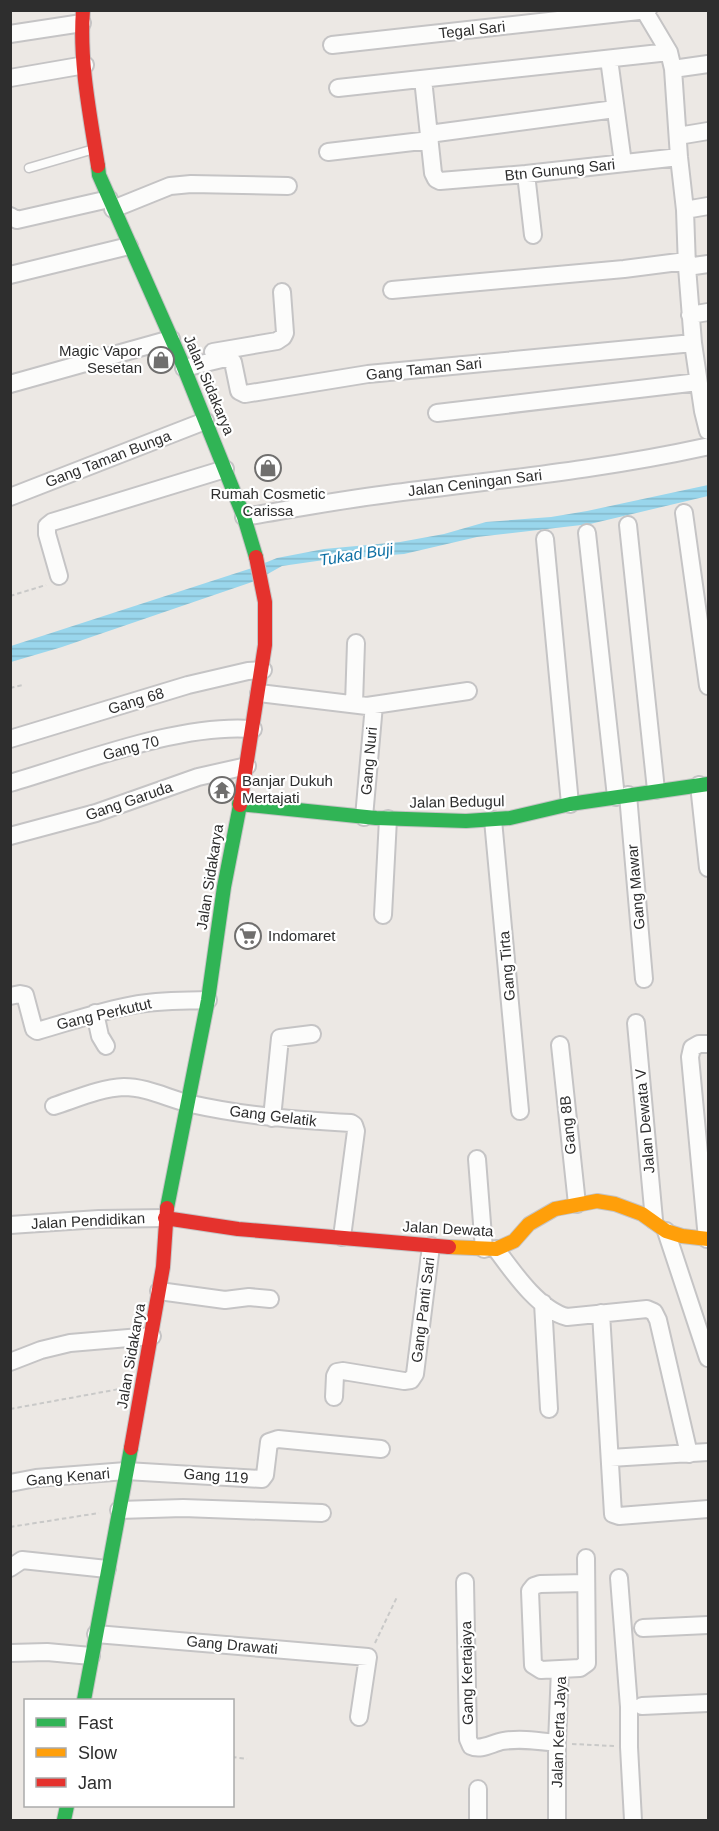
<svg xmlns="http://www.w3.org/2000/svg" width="719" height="1831" font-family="Helvetica,sans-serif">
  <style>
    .water { fill: url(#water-rules) }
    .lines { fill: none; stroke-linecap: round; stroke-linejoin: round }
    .lane-casing { stroke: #c5c4c5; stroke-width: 11 }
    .street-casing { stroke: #c5c4c5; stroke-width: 20 }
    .fast-casing { stroke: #c5c4c5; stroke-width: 16 }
    .slow-casing { stroke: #c5c4c5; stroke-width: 16 }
    .jam-casing { stroke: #c5c4c5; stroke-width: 16 }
    .path { stroke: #c9c9c8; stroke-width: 2; stroke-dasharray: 4.5 3; stroke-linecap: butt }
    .lane { stroke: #fcfcfb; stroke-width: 8 }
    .street { stroke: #fcfcfb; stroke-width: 16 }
    .fast { stroke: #30b455; stroke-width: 14 }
    .slow { stroke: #ff9f0a; stroke-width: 14 }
    .jam { stroke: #e5322d; stroke-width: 14 }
    .labels { text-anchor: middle; stroke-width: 4.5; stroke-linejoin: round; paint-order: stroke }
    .street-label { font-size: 15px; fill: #2e2e2e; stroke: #fff }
    .poi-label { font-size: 15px; fill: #2e2e2e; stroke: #fff; text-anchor: start }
    .water-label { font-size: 16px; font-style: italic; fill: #0d6fa3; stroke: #fff }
  </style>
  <defs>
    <pattern id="water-rules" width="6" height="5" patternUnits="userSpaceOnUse" patternTransform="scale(1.5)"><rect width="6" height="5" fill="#99d6ec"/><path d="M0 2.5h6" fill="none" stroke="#84b8cb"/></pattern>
  </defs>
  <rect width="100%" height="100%" fill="#ece8e4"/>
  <path class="water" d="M708,485V496L590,524L477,537L404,554L324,560L282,566L255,581L62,647L11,662V646L252,568L277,558L324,549L400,542L444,534L486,522L551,517L587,511Z"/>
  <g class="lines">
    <defs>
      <path id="lane" d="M29,168L94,149"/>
      <path id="street" d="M644,10L669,52L673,69L679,157L685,210L687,267L693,343L703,411L708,431
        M10,34L82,23
        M332,45L648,10
        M609,59L623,163
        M673,69L708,64
        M10,78L85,65
        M423,79L433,173L436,179L440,181L526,174L679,157
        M338,88L669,52
        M429,134L615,109
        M678,136L708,131
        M328,152L430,140
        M526,174L533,235
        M113,209L170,186L191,184L288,186
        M685,210L708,206
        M10,216L17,220L109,199
        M687,267L708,264
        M10,275L129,246
        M392,290L624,269L686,261
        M690,315L708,312
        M213,352L277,341L283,337L285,333L282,292
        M184,368L226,358L233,362L239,391L245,394L368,374L693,343
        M10,384L171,339
        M437,413L698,382
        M10,497L205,421
        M684,513L708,686
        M244,517C292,509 340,500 388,494C494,480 601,470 705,447
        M628,525L656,790
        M587,533L616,797
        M545,539L570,804
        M59,576L47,534V526L52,522L225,469
        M259,693L367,706L468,691
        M354,704L356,643
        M10,739L188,685L248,671L263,670
        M10,783C82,762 180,723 253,729
        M699,785L708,868
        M628,795L644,979
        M364,817L374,705
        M493,820L520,1111
        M10,836L96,813L198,777L247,766
        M383,915L388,819
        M10,996L20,994L25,995L34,1029L37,1031C69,1022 100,1011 133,1005C158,1000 183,1001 208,1000
        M95,1013L100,1036L106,1046
        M636,1023L654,1220
        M560,1045L577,1204
        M54,1106C76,1099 100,1088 124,1087C147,1087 169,1099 191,1104C245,1116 296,1120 351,1123L354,1125L356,1131L342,1237
        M272,1118L280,1038L312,1034
        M477,1159L484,1249
        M10,1225L99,1219L165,1218
        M666,1231L708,1358
        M707,1239L690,1057L692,1048L699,1044H708
        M496,1249C513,1272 539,1310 567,1317L647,1309L654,1312L658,1320L689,1454
        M159,1291L225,1300L249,1297L270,1299
        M543,1303L549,1409
        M601,1313L613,1514L619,1516L708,1509
        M10,1362L41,1350L70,1343L152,1336
        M334,1397L335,1376L337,1372L343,1371L404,1381L411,1380L415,1374L431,1246
        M610,1458L708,1452
        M10,1483L36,1478L126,1471L262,1479L265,1475L269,1442L278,1439L381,1449
        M119,1510L183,1508L322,1513
        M10,1568L22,1560L107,1569
        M619,1578L629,1707V1747L633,1820
        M465,1582L468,1739L471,1746C481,1751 492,1743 503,1741C521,1738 539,1741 557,1743
        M643,1628L708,1625
        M96,1634L368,1657L359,1717
        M10,1653L47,1652L91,1656
        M560,1669L541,1670L533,1665L530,1591L534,1586L540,1584L586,1583
        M642,1706L708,1703
        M478,1820V1789
        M557,1820V1743L560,1669L580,1668L587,1663L586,1558"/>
      <path id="fast" d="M98,166L99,175L180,358L244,517L256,557
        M239,804L376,818L466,821L510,818L570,804L708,784
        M167,1208L208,1000L224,887L240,805
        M84,1700L131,1448
        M64,1820L67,1806"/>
      <path id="slow" d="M449,1247L496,1249L514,1241L529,1224L555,1209L597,1201L615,1204L642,1214L666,1231L682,1236L708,1239"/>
      <path id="jam" d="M83,10C79,61 90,115 98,166
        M240,805L265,645V602L256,557
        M165,1218L238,1229L449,1247
        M131,1448L163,1267L167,1208"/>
    </defs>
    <use href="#lane" class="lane-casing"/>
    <use href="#street" class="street-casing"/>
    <use href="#fast" class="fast-casing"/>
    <use href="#slow" class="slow-casing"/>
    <use href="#jam" class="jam-casing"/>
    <path class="path" d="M10,596L46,585
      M10,688L23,685
      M10,1409L125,1388
      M10,1527L99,1513
      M375,1643L397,1597
      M572,1744L614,1746
      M232,1757L247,1759"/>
    <use href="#lane" class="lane"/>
    <use href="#street" class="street"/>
    <use href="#fast" class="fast"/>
    <use href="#slow" class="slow"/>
    <use href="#jam" class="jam"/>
  </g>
  <defs>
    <symbol id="shop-ring" viewBox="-11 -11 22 22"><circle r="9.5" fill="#fff" stroke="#706f6e" stroke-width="1.5"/><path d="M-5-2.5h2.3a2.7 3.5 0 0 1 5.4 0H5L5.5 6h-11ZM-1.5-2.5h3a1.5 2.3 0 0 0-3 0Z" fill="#706f6e"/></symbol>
    <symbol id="temple-ring" viewBox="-11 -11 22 22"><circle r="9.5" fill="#fff" stroke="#706f6e" stroke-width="1.5"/><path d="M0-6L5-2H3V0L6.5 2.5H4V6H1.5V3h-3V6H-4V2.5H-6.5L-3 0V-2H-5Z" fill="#706f6e"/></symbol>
    <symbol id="supermarket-ring" viewBox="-11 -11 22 22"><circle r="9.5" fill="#fff" stroke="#706f6e" stroke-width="1.5"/><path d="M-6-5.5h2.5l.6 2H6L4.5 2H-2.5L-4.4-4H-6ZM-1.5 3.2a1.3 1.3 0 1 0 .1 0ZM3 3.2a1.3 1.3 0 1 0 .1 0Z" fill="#706f6e"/></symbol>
  </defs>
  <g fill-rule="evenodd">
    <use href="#shop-ring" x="146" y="345" width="30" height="30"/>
    <use href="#shop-ring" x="253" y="453" width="30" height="30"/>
    <use href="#temple-ring" x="207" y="775" width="30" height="30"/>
    <use href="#supermarket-ring" x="233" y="921" width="30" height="30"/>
  </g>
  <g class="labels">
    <g class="street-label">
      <text transform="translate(472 30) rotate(-6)" y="5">Tegal Sari</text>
      <text transform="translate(560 170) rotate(-6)" y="5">Btn Gunung Sari</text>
      <text transform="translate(424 369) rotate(-6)" y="5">Gang Taman Sari</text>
      <text transform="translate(209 385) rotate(67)" y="5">Jalan Sidakarya</text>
      <text transform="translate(108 459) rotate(-21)" y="5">Gang Taman Bunga</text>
      <text transform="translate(475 483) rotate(-7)" y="5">Jalan Ceningan Sari</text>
      <text transform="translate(136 701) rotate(-17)" y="5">Gang 68</text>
      <text transform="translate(131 748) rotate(-15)" y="5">Gang 70</text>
      <text transform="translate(369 761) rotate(-85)" y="5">Gang Nuri</text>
      <text transform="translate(129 801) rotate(-19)" y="5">Gang Garuda</text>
      <text transform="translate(457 802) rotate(-1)" y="5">Jalan Bedugul</text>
      <text transform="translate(210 877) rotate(-81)" y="5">Jalan Sidakarya</text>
      <text transform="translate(636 887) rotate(-95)" y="5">Gang Mawar</text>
      <text transform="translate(507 966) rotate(-95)" y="5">Gang Tirta</text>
      <text transform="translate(104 1014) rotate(-13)" y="5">Gang Perkutut</text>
      <text transform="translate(273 1116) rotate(7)" y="5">Gang Gelatik</text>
      <text transform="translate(645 1121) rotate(-95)" y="5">Jalan Dewata V</text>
      <text transform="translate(568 1125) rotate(-96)" y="5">Gang 8B</text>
      <text transform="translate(88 1221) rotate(-3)" y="5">Jalan Pendidikan</text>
      <text transform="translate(448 1229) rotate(3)" y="5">Jalan Dewata</text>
      <text transform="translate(423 1310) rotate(-83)" y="5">Gang Panti Sari</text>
      <text transform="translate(131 1356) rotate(-80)" y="5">Jalan Sidakarya</text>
      <text transform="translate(216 1476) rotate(4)" y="5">Gang 119</text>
      <text transform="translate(68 1477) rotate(-5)" y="5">Gang Kenari</text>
      <text transform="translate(232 1645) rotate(5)" y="5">Gang Drawati</text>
      <text transform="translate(467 1673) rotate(-91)" y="5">Gang Kertajaya</text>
      <text transform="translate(559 1732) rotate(-88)" y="5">Jalan Kerta Jaya</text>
    </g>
    <g class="poi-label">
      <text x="142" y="356" text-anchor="end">Magic Vapor<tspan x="142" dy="17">Sesetan</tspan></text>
      <text x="268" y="499" text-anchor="middle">Rumah Cosmetic<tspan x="268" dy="17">Carissa</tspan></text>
      <text x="242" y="786">Banjar Dukuh<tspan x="242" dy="17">Mertajati</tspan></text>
      <text x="268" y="941">Indomaret</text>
    </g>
    <g class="water-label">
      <text transform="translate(356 554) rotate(-9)" y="6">Tukad Buji</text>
    </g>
  </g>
  <rect width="719" height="1831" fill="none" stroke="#2e2e2e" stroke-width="24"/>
  <rect x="24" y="1699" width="210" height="108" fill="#ffffff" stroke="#ababab" stroke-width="1.5"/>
  <rect x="36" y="1718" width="30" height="9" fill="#30b455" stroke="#ababab" stroke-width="1.5"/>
  <text x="78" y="1729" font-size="18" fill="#2e2e2e">Fast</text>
  <rect x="36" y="1748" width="30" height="9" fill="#ff9f0a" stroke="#ababab" stroke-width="1.5"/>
  <text x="78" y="1759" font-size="18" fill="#2e2e2e">Slow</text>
  <rect x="36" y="1778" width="30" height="9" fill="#e5322d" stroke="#ababab" stroke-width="1.5"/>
  <text x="78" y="1789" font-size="18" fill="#2e2e2e">Jam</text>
</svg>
